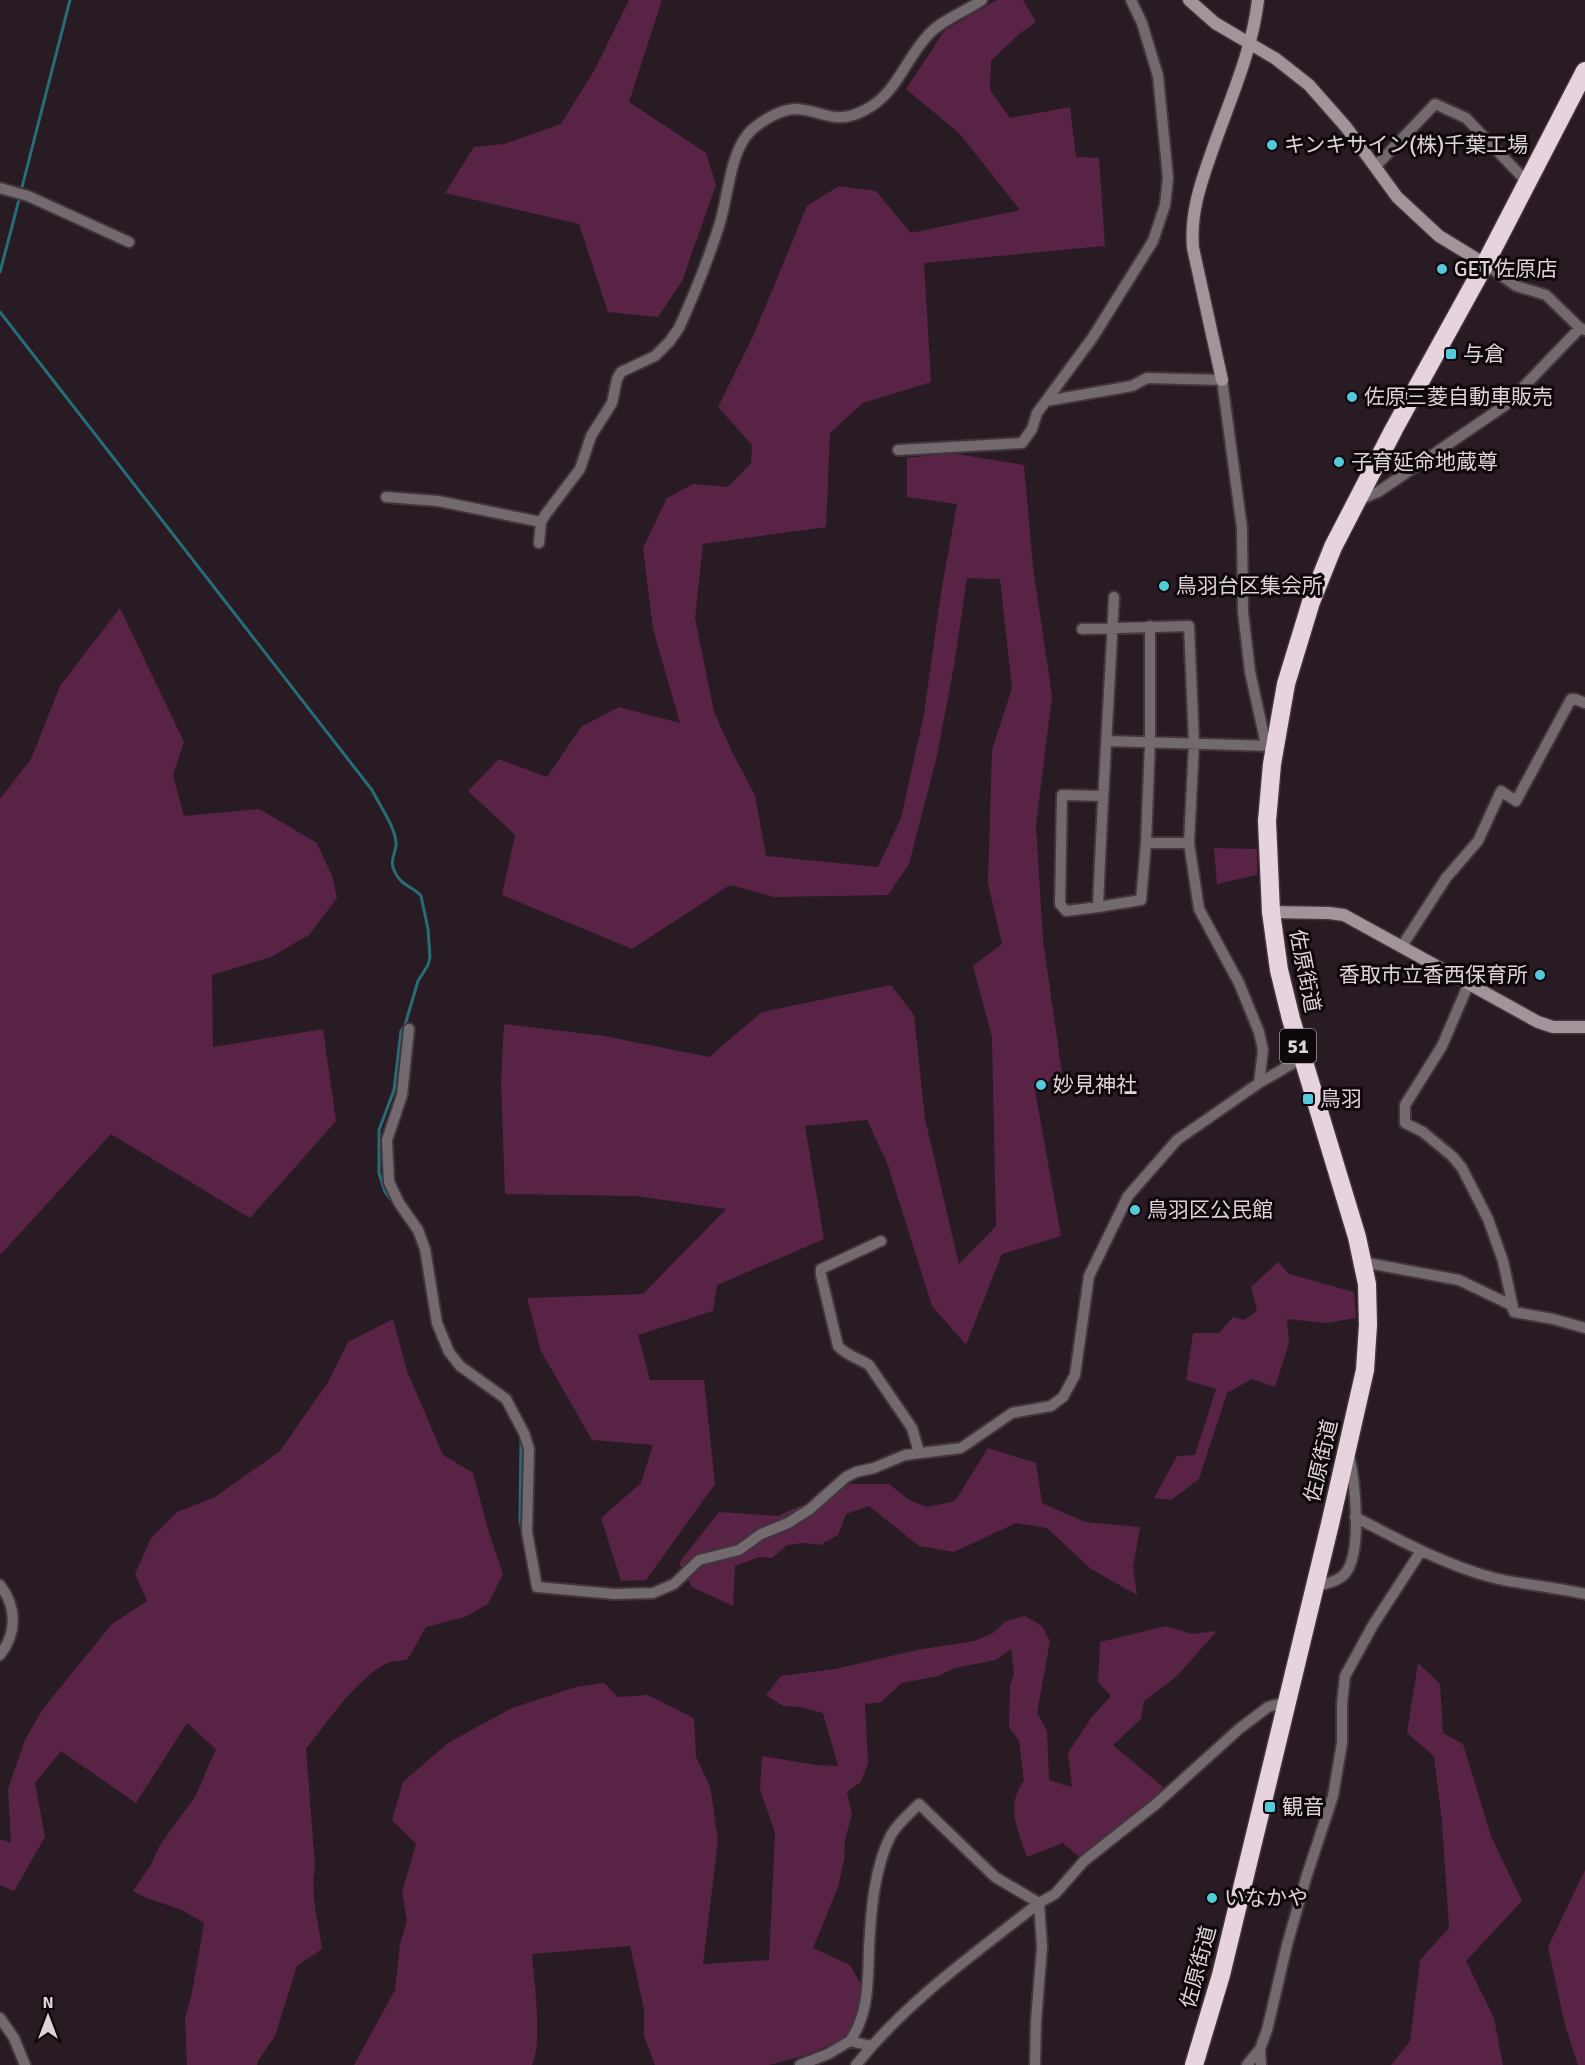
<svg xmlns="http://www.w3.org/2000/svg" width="1585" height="2065" font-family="Signika,'Noto Sans JP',sans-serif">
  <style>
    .green { fill: #592345 }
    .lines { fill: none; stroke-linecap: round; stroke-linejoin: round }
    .stream { stroke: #266d78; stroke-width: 3 }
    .street-casing { stroke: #42353c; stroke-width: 14 }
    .secondary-casing { stroke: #42353c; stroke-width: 15 }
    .highway-casing { stroke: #42353c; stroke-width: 21 }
    .street { stroke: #726a6e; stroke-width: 10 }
    .secondary { stroke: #a1949b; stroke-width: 12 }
    .highway { stroke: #e7d3de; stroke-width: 18 }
    .poi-dot { fill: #54cadd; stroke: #0e080b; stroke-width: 2 }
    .labels { text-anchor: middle; stroke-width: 6; stroke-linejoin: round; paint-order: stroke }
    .shield { fill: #0e080b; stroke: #9f969a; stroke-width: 1.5 }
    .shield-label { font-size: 20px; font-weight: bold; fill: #ddd3d8 }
    .poi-label { font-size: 21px; fill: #ddd3d8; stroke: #0e080b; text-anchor: start }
    .street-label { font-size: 21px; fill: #ddd3d8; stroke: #0e080b }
  </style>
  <rect width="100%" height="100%" fill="#291b23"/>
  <path class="green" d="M629,0H662L629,102L706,153L716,185L682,281L658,317L608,312L579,224L445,193L474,147L504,144L561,124L594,71Z
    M997,0H1023L1036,22L1019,34L991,61L990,90L1010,118L1070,107L1076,157L1099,158L1105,246L924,263L931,382L863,403L830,433L826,527L703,544L695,618L714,712L733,754L755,795L766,856L878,867L901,818L924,714L941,593L957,504L907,497V458L951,453L1024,465L1033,567L1052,696L1036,825L1043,940L1062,1073L1035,1090L1061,1236L1002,1254L966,1345L932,1306L887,1163L867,1120L805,1126L824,1239L717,1285L713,1311L638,1335L650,1380H704L715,1484L646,1580L621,1581L601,1518L641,1483L653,1445L592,1440L541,1351L527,1298L643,1294L726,1209L636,1196L505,1194L501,1082L504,1024L604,1036L709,1057L762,1012L891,985L914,1015L925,1119L959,1264L996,1226L992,1037L973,966L1002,944L988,883L992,750L1012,688L1000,579L967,578L954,666L936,760L909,864L888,895L774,897L730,885L632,949L502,895L515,835L468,791L499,759L547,777L581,727L619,707L680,723L653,629L643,548L667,498L693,484L728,487L751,463L752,445L718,407L754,334L807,206L839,186L876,191L911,233L1020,210L959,133L906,89L945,30Z
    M120,608L184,742L173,775L184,816L259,809L317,843L332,876L337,898L309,935L271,957L212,975L213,1047L323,1029L336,1121L250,1218L111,1134L0,1255V799L31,759L60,686Z
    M1214,848L1257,849V875L1217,884Z
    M1278,1262L1289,1274L1354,1292L1356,1318L1326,1323L1287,1319L1289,1343L1275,1387L1252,1379L1227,1393L1199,1479L1171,1500L1154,1498L1177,1456L1195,1455L1216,1389L1186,1380L1193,1333H1219L1233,1317L1244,1320L1257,1311L1251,1287Z
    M393,1319L407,1371L443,1455L473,1473L489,1533L503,1574L488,1604L465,1617L426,1627L407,1660C401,1661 393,1661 388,1663C358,1676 326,1724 306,1749L315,1866C310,1895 318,1920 322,1949L297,1966L275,2036L258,2061L257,2065H187L185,2019L192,1993L204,1923L182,1910L144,1897L133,1891L150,1866L160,1845L195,1797L216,1749L187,1723L136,1803L61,1751L35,1783L45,1837L14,1891L0,1885V1839L11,1843L8,1789L25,1740L42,1710L112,1624L147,1601L135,1574L151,1538L177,1512L215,1497L280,1451L328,1382L348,1342Z
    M988,1448L1036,1463L1042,1503L1085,1522L1140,1527L1133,1568L1137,1595L1091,1569L1047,1528L1016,1523L954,1552L919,1546L869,1506L846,1514L838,1535L820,1545L805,1543L787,1545L772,1558L759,1557L735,1566L733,1606L692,1587L679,1563L719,1512L778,1516L849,1484H889L909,1500L927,1507L955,1501Z
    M1025,1616L1042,1626L1050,1641L1037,1713L1047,1731L1049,1780L1072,1787L1068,1753L1091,1718L1111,1696L1098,1682L1100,1642L1166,1626L1192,1634L1217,1631L1176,1677L1144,1701L1141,1719L1113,1745L1169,1792L1084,1861L1063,1843L1027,1857C1018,1832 1005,1804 1024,1781L1019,1741L1009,1727L1010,1685L1014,1674L1011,1649L996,1660L955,1668L938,1676L902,1683L881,1702L865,1704L868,1763L861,1782L847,1792L852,1814L845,1840L844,1860L838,1887L813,1948L850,1965L863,1988L860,2005L847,2038L806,2055L769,2065H655L644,2036V2009L630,1946L532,1954C534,1981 543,2042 532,2065H354L395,1990L400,1944L407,1921L402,1892L416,1844L392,1820L403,1782L448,1743L512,1708L576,1687L604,1683L618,1697L648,1695L694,1718L696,1757L710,1786L718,1840L703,1964L769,1960L775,1833L760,1789L762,1756L816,1765L838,1766L823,1713L800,1707L783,1706L766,1695L781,1676L835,1669L917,1650L974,1641L993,1633L1006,1621Z
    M1418,1663L1440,1684L1443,1733L1463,1744L1491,1836L1522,1901L1466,1961L1494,2018L1503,2065H1391L1410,2041L1420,1960L1449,1928L1442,1822L1434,1756L1407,1733Z
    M1585,1870V2065H1578L1565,2025L1548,1947Z"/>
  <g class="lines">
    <path class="stream" d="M21,191L70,0
      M0,272L20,196
      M0,312L372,790C380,806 394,825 396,842C397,852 389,860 394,870C400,886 413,886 421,896L428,929L430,957L428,965L418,981L405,1025L401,1031L394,1090L379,1130V1173L385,1192L394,1203
      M521,1440L520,1520L526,1553"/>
    <defs>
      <path id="street" d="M1375,167L1435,104L1466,118L1527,182
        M0,188L28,196L129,242
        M1485,264L1516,286L1546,295L1580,328L1585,330
        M1046,401L1132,386L1147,378L1222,380L1242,528L1243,612L1250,672L1266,745
        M898,450L1022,443L1032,429L1037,413L1093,337L1153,241L1165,205L1168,178L1158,76L1142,23L1131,0
        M386,497L438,501L541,522
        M1359,500L1378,492L1507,404L1580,328
        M539,543L541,522L545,515L580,469L591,436L612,403L617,379L621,372L655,356L669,342L679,328C694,295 708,260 719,226C728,199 729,158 747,135C757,123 779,110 794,109C822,109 833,127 865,110C897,94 905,59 929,34C943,19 965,12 982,0
        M1082,629L1189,626L1194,743L1189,843H1146L1141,900L1098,907C1102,804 1109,701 1114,597
        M1107,741L1271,746
        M1146,843L1150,742V626
        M1189,843L1199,909L1239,983L1259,1032L1263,1050L1259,1083
        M1098,907L1066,911L1060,904L1062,795L1102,796
        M1402,946L1446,878L1478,841L1501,791L1516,801L1571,699H1575L1585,703
        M1469,983L1442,1046L1405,1105V1123L1423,1132L1453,1157L1462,1168L1488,1219L1503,1261L1514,1312
        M409,1029L402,1095L387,1140L389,1182L399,1203L418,1230L425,1249L437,1323L449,1352L460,1366L506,1399L524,1433L529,1449L527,1532L537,1587L614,1594L653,1593L674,1584L699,1560L739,1550L761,1534L788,1523L810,1509L846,1477L856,1472L874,1468L905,1455L961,1448L1012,1413L1051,1406L1063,1397L1075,1375L1089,1276L1128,1196L1177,1140L1259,1083L1302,1058
        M881,1241L821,1269V1275L838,1346C847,1356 858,1358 869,1365L912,1428L919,1452
        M1362,1262L1459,1280L1511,1305L1514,1312L1553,1319L1585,1328
        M1355,1517C1399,1540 1445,1565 1494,1578C1524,1585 1555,1587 1585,1594
        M0,1585C17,1607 17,1633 0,1655
        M1314,1586C1326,1584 1341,1581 1347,1571C1362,1548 1355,1481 1349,1455
        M0,2018L14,2038L25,2065
        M850,2041C869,2014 868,1980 869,1948C871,1911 874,1868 891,1835C898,1823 909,1814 919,1804L995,1877L1039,1903
        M1260,2049L1261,2065
        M800,2065L828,2054L850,2041L871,2046
        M856,2065C907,2001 974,1954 1039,1903L1055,1894L1084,1861L1156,1804L1239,1729L1268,1707L1286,1702
        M1035,2065L1036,2021L1042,1947L1039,1903
        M1247,2065L1260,2049L1267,2030L1287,1945L1306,1878L1333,1796L1342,1743V1703L1345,1676L1373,1625L1421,1551"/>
      <path id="secondary" d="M1189,0L1215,23L1276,59L1309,85L1346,127L1397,197L1439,236L1485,264
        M1222,380L1193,248C1190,215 1200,185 1211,154C1228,104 1252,53 1258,0
        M1271,912L1329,913L1344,915L1538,1022L1553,1027H1585"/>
      <path id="highway" d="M1194,2065L1221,1975L1330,1524L1365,1370L1368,1325L1367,1284L1357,1237L1291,1019L1279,970L1271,912L1267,821L1272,764L1286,684L1311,602L1333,547L1394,429L1485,264L1585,71"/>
    </defs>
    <use href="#street" class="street-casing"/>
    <use href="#secondary" class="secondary-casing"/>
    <use href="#highway" class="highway-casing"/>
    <use href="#street" class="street"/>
    <use href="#secondary" class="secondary"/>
    <use href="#highway" class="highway"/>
  </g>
  <g class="poi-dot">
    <circle cx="1272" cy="145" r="6"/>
    <circle cx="1442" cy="269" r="6"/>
    <rect x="1445" y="348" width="12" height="12" rx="3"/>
    <circle cx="1352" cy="397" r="6"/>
    <circle cx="1339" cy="462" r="6"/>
    <circle cx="1164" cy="586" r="6"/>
    <circle cx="1540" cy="975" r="6"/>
    <circle cx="1041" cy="1085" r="6"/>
    <rect x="1302" y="1093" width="12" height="12" rx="3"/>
    <circle cx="1135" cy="1210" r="6"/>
    <rect x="1264" y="1801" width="12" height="12" rx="3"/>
    <circle cx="1212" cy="1898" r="6"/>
  </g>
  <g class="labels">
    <rect class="shield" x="1280" y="1029" width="36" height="34" rx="4.5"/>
    <g class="shield-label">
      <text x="1298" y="1053">51</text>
    </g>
    <g class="poi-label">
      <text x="1284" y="152">キンキサイン(株)千葉工場</text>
      <text x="1454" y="276">GET 佐原店</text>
      <text x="1463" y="361">与倉</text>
      <text x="1364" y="404">佐原三菱自動車販売</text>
      <text x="1351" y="469">子育延命地蔵尊</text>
      <text x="1176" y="593">鳥羽台区集会所</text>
      <text x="1528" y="982" text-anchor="end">香取市立香西保育所</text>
      <text x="1053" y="1092">妙見神社</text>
      <text x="1320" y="1106">鳥羽</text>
      <text x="1147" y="1217">鳥羽区公民館</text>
      <text x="1282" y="1814">観音</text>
      <text x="1224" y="1905">いなかや</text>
    </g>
    <g class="street-label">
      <text transform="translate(1305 971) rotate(79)" y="7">佐原街道</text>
      <text transform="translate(1321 1461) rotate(-77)" y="7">佐原街道</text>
      <text transform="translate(1198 1967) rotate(-75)" y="7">佐原街道</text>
    </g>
  </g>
  <g transform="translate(48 2017)" stroke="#0e080b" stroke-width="4.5" paint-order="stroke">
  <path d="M0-4.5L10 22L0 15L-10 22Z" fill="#ddd3d8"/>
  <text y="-9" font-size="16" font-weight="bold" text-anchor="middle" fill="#ddd3d8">N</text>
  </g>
</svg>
